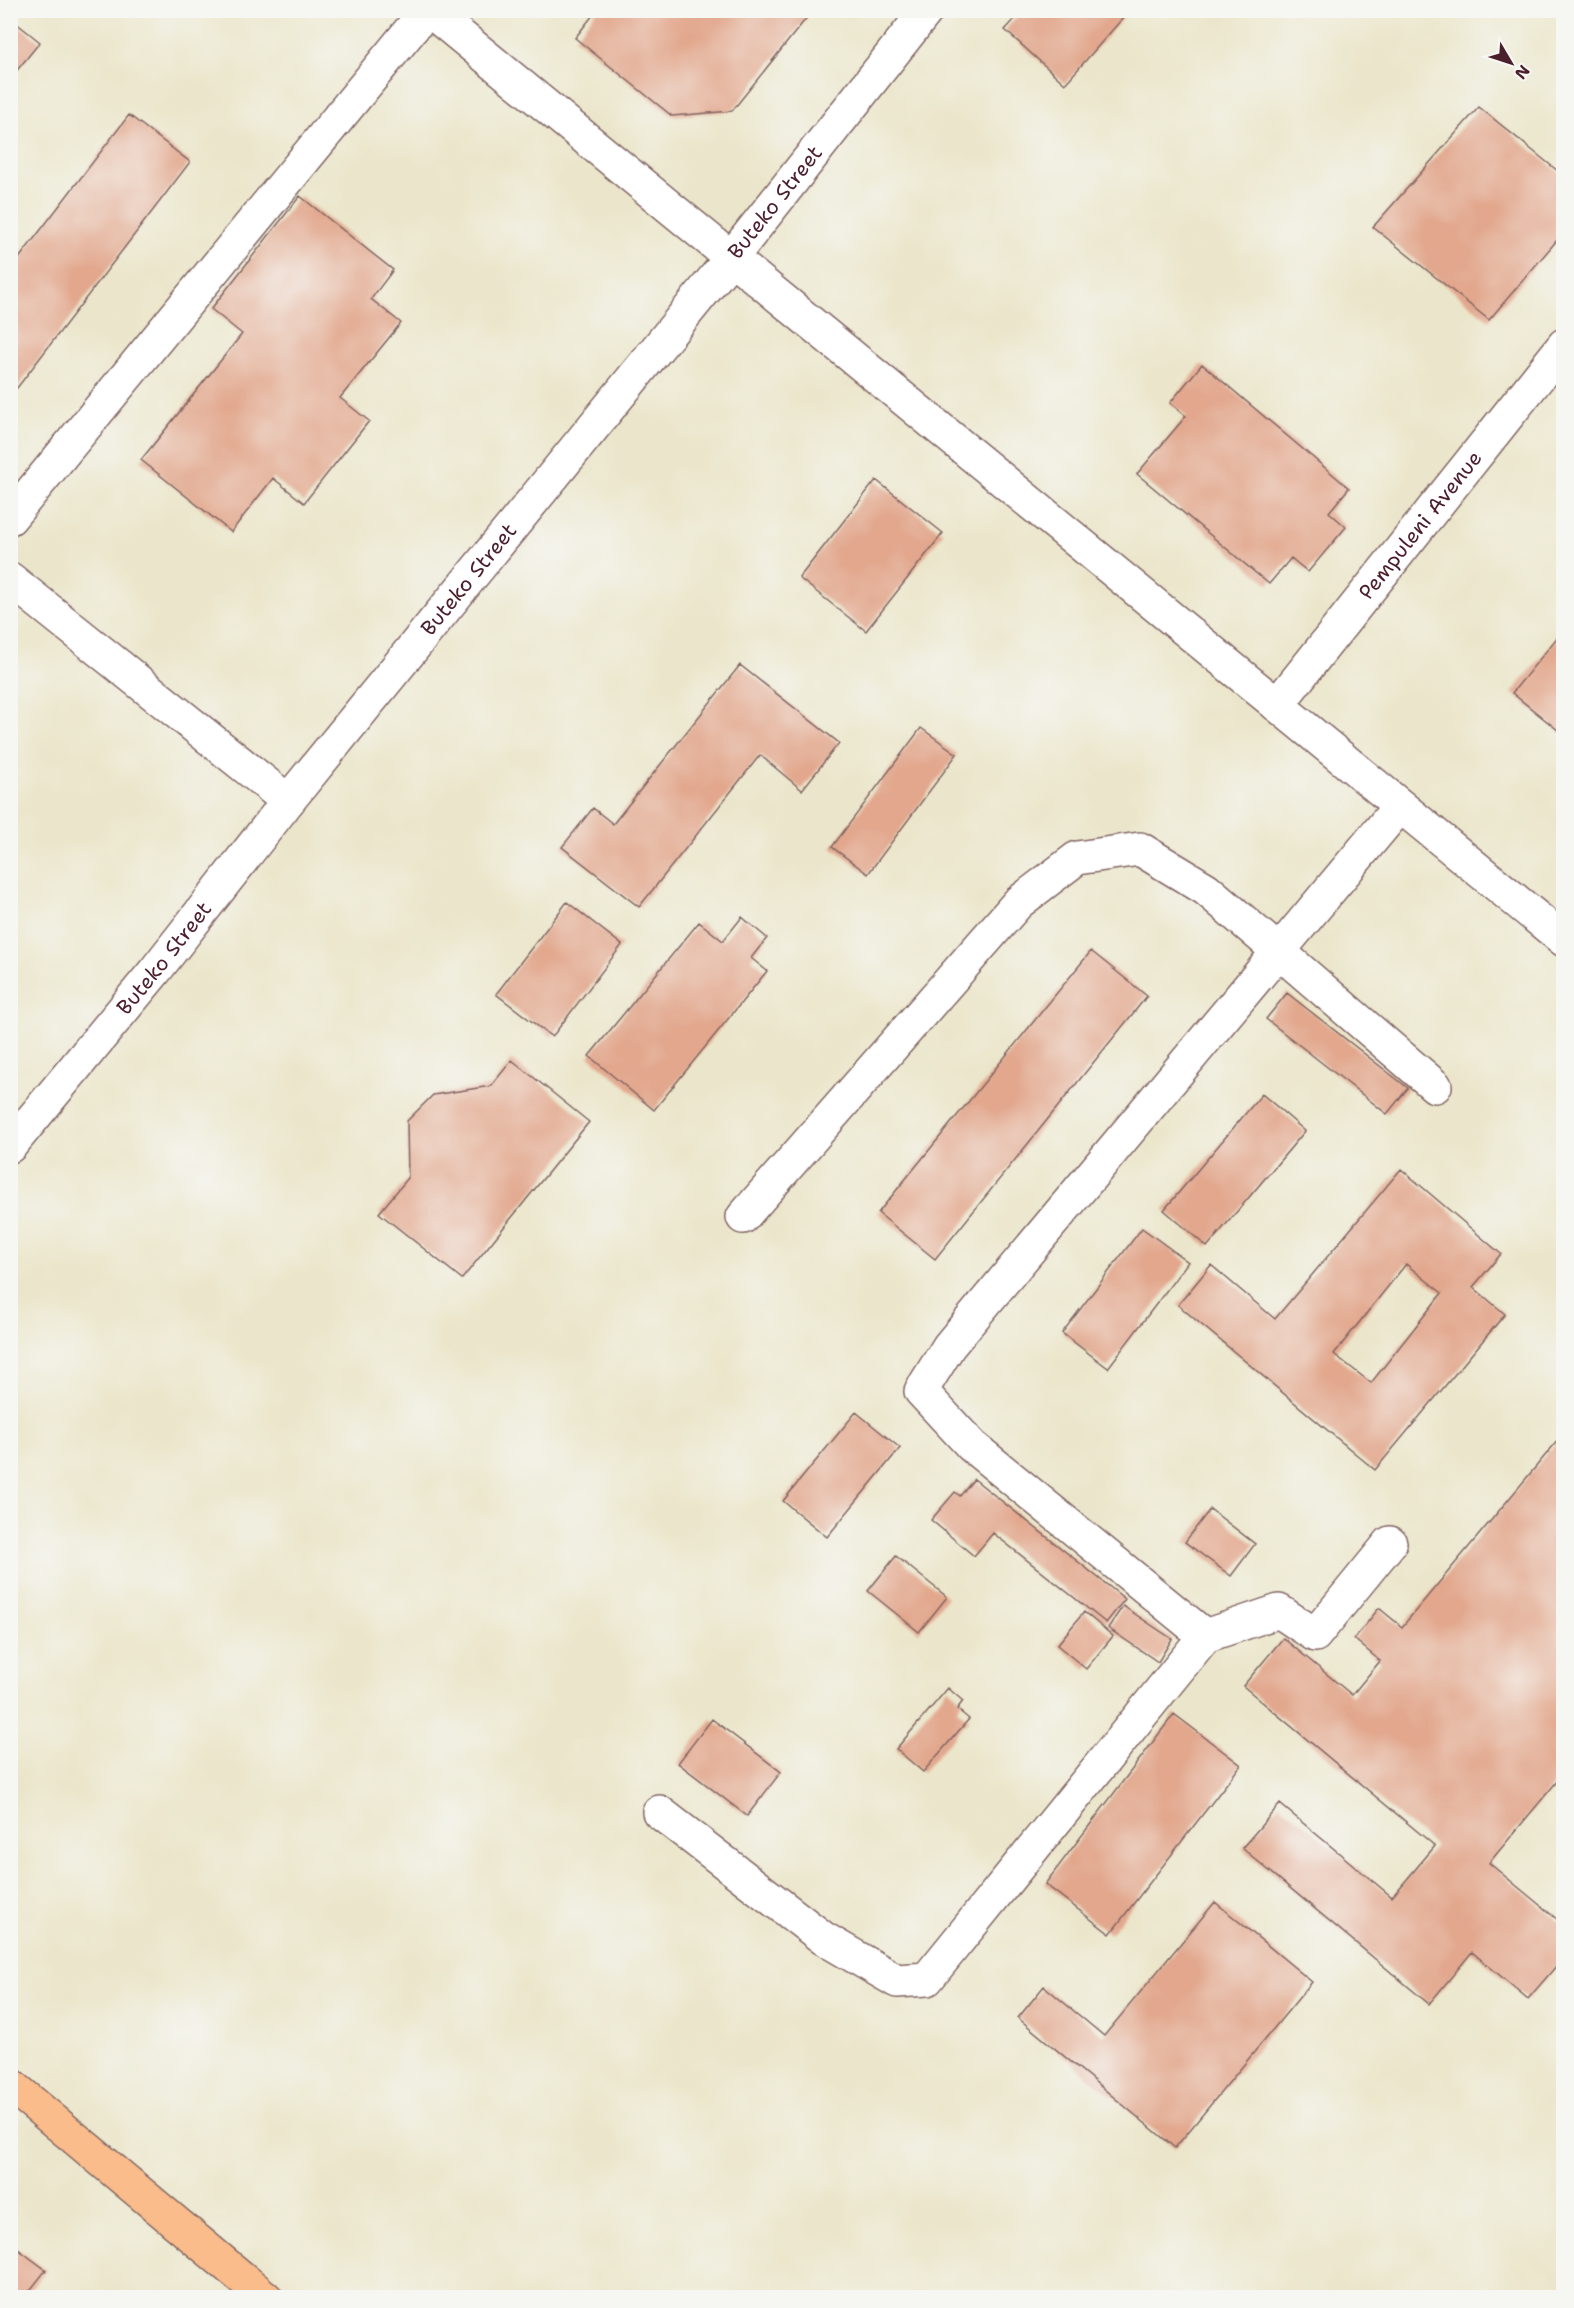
<svg xmlns="http://www.w3.org/2000/svg" width="1574" height="2308" font-family="'Shantell Sans',sans-serif">
  <style>
    .building { fill: #e2a78d; fill-rule: evenodd }
    .lines { fill: none; stroke-linecap: round; stroke-linejoin: round }
    .minor-casing { stroke: #826563; stroke-width: 36 }
    .major-casing { stroke: #826563; stroke-width: 36 }
    .minor { stroke: #fff; stroke-width: 33 }
    .major { stroke: #f9bc8a; stroke-width: 33 }
    .labels { text-anchor: middle; stroke-width: 4.5; stroke-linejoin: round; paint-order: stroke }
    .street-label { font-size: 21px; fill: #4a1f2b; stroke: #f6f6f2 }
  </style>
  <rect width="100%" height="100%" fill="#f6f6f2"/>
  <filter id="ink" filterUnits="userSpaceOnUse"><feTurbulence type="fractalNoise" baseFrequency=".0167" numOctaves="2"/><feDisplacementMap in="SourceGraphic" scale="12" xChannelSelector="R" yChannelSelector="G"/><feConvolveMatrix kernelMatrix="1 2 1 2 8 2 1 2 1" color-interpolation-filters="sRGB"/></filter>
  <filter id="wash" filterUnits="userSpaceOnUse"><feTurbulence type="fractalNoise" baseFrequency=".008" numOctaves="4" result="noise"/><feDisplacementMap in="SourceGraphic" scale="24" xChannelSelector="R" yChannelSelector="G"/><feGaussianBlur stdDeviation="1.35" result="paint"/><feColorMatrix in="noise" values="0 0 0 0 0 0 0 0 0 0 0 0 0 0 0 0 0 1.4 0 .05"/><feComposite in="paint" operator="in"/></filter>
  <g filter="url(#wash)">
    <rect width="100%" height="100%" fill="#ebe6cb"/>
    <g id="blocks">
      <path class="building" d="M597,10H813L732,111L672,116L575,38Z
        M1023,10H1130L1065,84L1005,30Z
        M10,18L40,42L10,79Z
        M1479,107L1564,176V232L1489,320L1373,227Z
        M129,115L190,162L17,388L10,383V270Z
        M300,196L393,270L371,299L401,323L340,398L369,421L304,503L273,478L231,532L141,460L242,334L211,309Z
        M1202,364L1349,488L1329,512L1346,527L1308,572L1291,558L1269,584L1137,474L1186,416L1170,403Z
        M876,480L943,533L866,631L799,578Z
        M1564,629V735L1512,693Z
        M740,665L839,743L802,790L760,755L639,907L562,847L593,808L613,824Z
        M921,728L957,754L868,874L832,847Z
        M567,902L622,945L552,1037L496,994Z
        M742,917L767,938L751,958L767,971L654,1110L589,1056L699,922L723,941Z
        M1091,951L1147,996L935,1259L878,1213Z
        M1287,993L1408,1088L1387,1114L1266,1019Z
        M512,1060L589,1122L462,1279L379,1213L408,1178L407,1121L433,1095L491,1086Z
        M1262,1094L1305,1131L1207,1247L1164,1210Z
        M1401,1169L1501,1254L1473,1287L1505,1314L1375,1470L1178,1305L1211,1265L1275,1319ZM1406,1264L1442,1293L1371,1383L1334,1354Z
        M1142,1228L1188,1262L1108,1368L1062,1333Z
        M856,1412L900,1448L827,1537L783,1501Z
        M1564,1433V1773L1489,1863L1564,1925V1957L1528,1999L1472,1952L1429,2004L1242,1848L1280,1804L1392,1897L1435,1846L1243,1686L1283,1638L1352,1695L1380,1661L1354,1639L1379,1608L1402,1627Z
        M974,1479L1125,1599L1106,1623L993,1533L974,1556L931,1520L955,1492L960,1496Z
        M1210,1509L1255,1544L1231,1576L1185,1542Z
        M896,1556L947,1597L919,1632L868,1591Z
        M1123,1606L1172,1639L1158,1662L1108,1628Z
        M1084,1612L1113,1636L1086,1669L1057,1645Z
        M948,1688L963,1701L957,1709L969,1719L923,1772L896,1749Z
        M1174,1714L1241,1765L1110,1934L1045,1884Z
        M712,1719L781,1772L747,1816L678,1763Z
        M1215,1902L1312,1982L1175,2148L1018,2018L1044,1986L1104,2036Z
        M10,2243L46,2270L24,2298H10Z"/>
    </g>
  </g>
  <g filter="url(#ink)">
    <use href="#blocks" fill-opacity="0" stroke="#826563" stroke-width="1.5"/>
    <g class="lines">
      <defs>
        <g id="minor">
          <path d="M429,10L1564,940"/>
          <path d="M10,518L427,10"/>
          <path d="M10,579L288,801"/>
          <path id="s1" d="M1277,705L1564,345"/>
          <path id="s2" d="M10,1146L155,971L288,801L731,258L927,10"/>
          <path d="M743,1217L1018,903L1077,858L1140,849L1206,889L1435,1086"/>
          <path d="M1205,1636L1279,1611L1315,1635L1390,1543"/>
          <path d="M659,1812L823,1938L897,1981L927,1979L1205,1636L972,1446L921,1391L949,1346L1400,806"/>
        </g>
        <path id="major" d="M10,2084L266,2298"/>
      </defs>
      <use href="#minor" class="minor-casing"/>
      <use href="#major" class="major-casing"/>
      <use href="#minor" class="minor"/>
      <use href="#major" class="major"/>
    </g>
  </g>
  <g class="labels">
    <g class="street-label">
      <text dy="7" stroke="none"><textPath href="#s2" startOffset="1215">Buteko Street</textPath></text>
      <text dy="7" stroke="none"><textPath href="#s1" startOffset="230">Pempuleni Avenue</textPath></text>
      <text dy="7" stroke="none"><textPath href="#s2" startOffset="729">Buteko Street</textPath></text>
      <text dy="7" stroke="none"><textPath href="#s2" startOffset="243">Buteko Street</textPath></text>
    </g>
  </g>
  <rect width="1574" height="2308" fill="none" stroke="#f6f6f2" stroke-width="36"/>
  <g transform="translate(1511 63) rotate(129)" stroke="#f6f6f2" stroke-width="4.5" paint-order="stroke">
  <path d="M0-4.5L10 22L0 15L-10 22Z" fill="#4a1f2b"/>
  <text y="-9" font-size="16" font-weight="bold" text-anchor="middle" fill="#4a1f2b">N</text>
  </g>
</svg>
